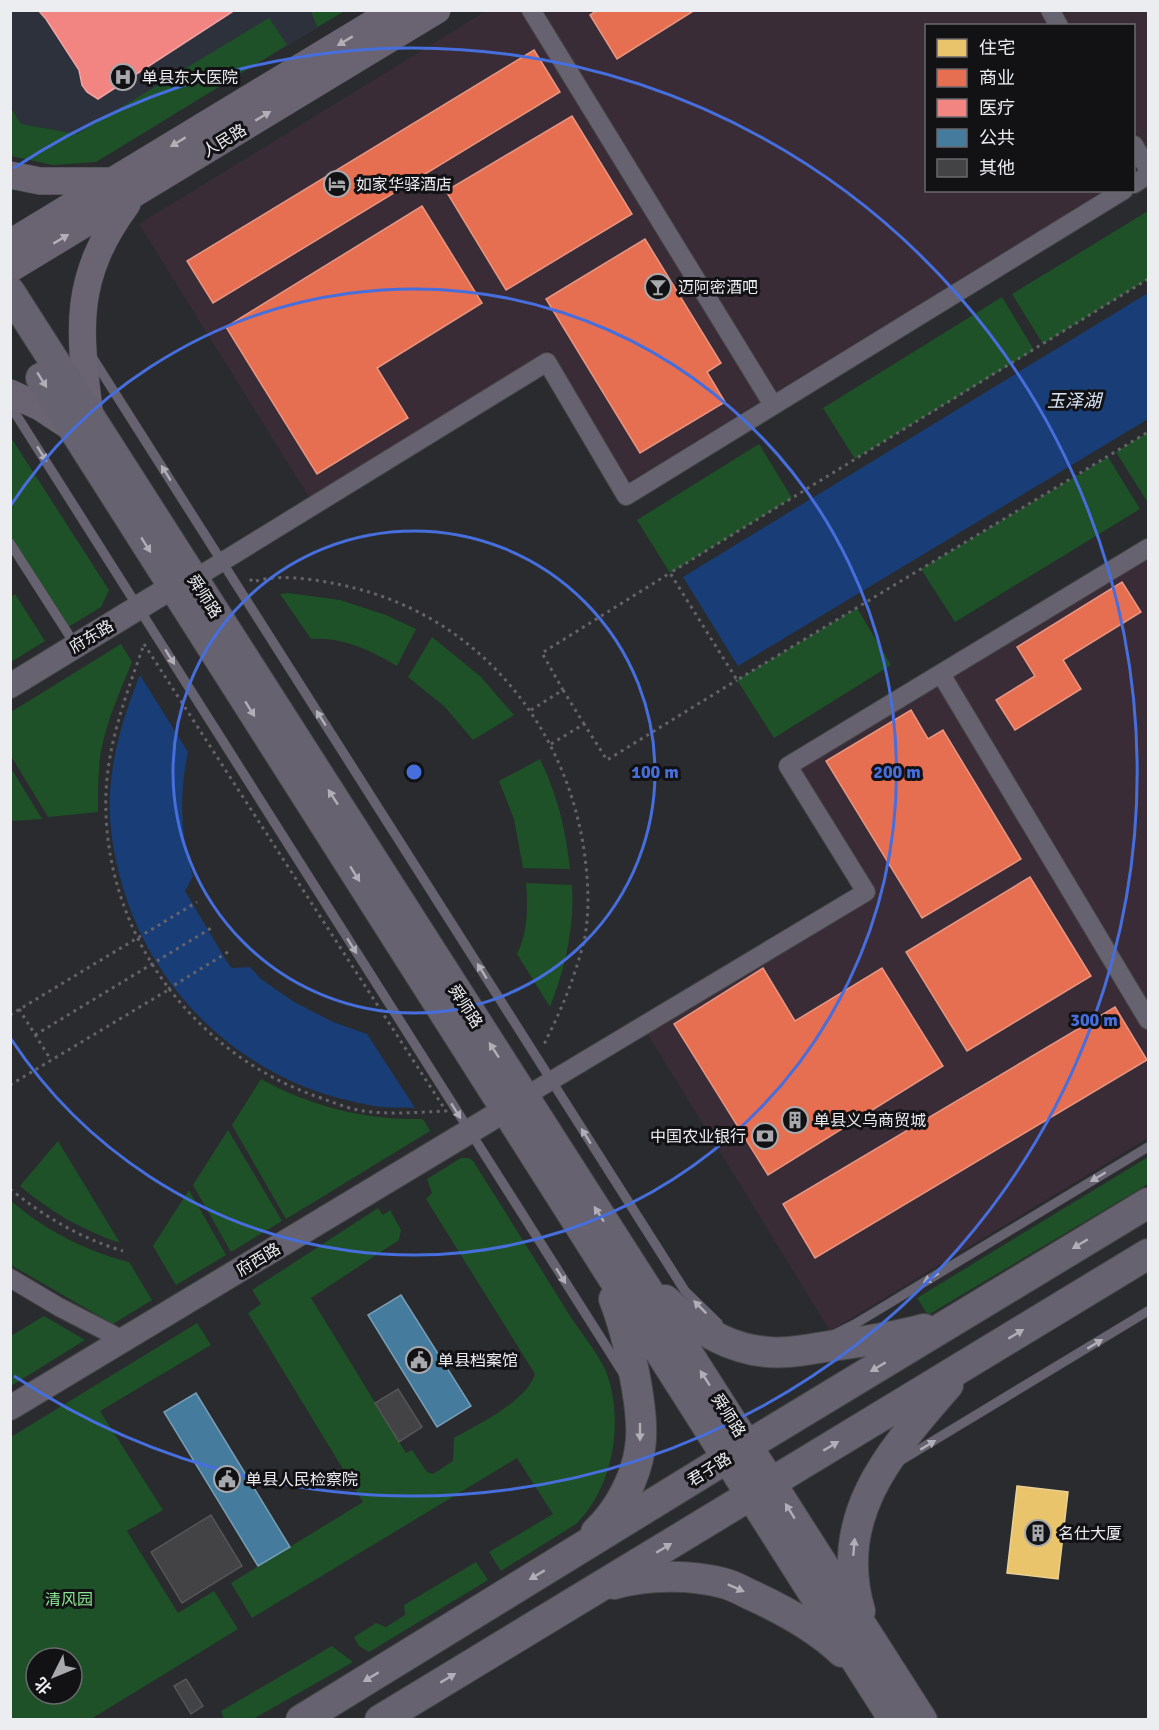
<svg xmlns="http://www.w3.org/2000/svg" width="1159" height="1730" font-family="Signika,'Noto Sans SC',sans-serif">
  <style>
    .commercial { fill: #392c36 }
    .built { fill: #2d313b }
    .green { fill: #1e5127; fill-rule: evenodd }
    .water { fill: #193e77 }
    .homes { fill: #e9c46a; stroke: #ead092; stroke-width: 1.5 }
    .shops { fill: #e76f51; stroke: #e89581; stroke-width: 1.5 }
    .health { fill: #f28482; stroke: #f0a4a3; stroke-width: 1.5 }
    .public { fill: #457b9d; stroke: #779db6; stroke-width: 1.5 }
    .building { fill: #434345; stroke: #555456; stroke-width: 1.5 }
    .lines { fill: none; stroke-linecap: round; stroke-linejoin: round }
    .service-casing { stroke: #454648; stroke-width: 10 }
    .minor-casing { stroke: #454648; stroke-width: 20 }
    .tertiary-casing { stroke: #454648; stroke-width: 26 }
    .secondary-casing { stroke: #454648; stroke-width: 28 }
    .primary-casing { stroke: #454648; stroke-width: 32 }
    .path { stroke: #65626a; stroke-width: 3; stroke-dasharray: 3 4.5; stroke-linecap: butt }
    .service { stroke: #67626f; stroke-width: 9 }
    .minor { stroke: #67626f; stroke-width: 18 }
    .tertiary { stroke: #67626f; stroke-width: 24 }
    .secondary { stroke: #6a6472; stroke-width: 27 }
    .primary { stroke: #67626f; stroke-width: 30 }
    .oneway { fill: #b2afb7 }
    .oneway2 { fill: #b0aeb6 }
    .ring { fill: none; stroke: #466edd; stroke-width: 3 }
    .labels { text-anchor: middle; stroke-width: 6; stroke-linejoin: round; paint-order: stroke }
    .poi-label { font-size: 16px; fill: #ecedf0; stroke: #121215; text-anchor: start }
    .street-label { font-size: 16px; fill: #ecedf0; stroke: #121215 }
    .park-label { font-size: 16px; fill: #89e592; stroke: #121215 }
    .water-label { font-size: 18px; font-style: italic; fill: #d9e5f8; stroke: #121215 }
    .centre { fill: #466edd; stroke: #121215; stroke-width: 3 }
    .ring-label { font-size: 18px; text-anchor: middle; font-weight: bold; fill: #466edd; stroke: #121215; stroke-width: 6; stroke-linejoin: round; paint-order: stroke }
  </style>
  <rect width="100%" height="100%" fill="#292b2e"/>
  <path class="commercial" d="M486,11H1148V163L1134,172V26H926V190L1103,191L629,482L550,350L309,497L139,224Z
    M1148,556V1138L830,1331L645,1030L873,894L797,770Z"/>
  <path class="built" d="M11,11H345L96,162L77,134L21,124L11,108Z"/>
  <path class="green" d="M311,11H345L317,27Z
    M269,18L287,45L96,162L53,165L11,156V108L21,124L77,134Z
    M1148,211V279L1043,344L1012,294Z
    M1002,297L1034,350L855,459L823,408Z
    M1148,432V503L1116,452Z
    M10,436L109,590L101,607L65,629L11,543Z
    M759,444L792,498L670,573L637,520Z
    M1108,457L1140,509L955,622L921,569Z
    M288,593L340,600L386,615L416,629L397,666C370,650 343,637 311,639L280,594Z
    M15,594L45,641L11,662V597Z
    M857,608L891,665L774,738L737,680Z
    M432,637L480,676L514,715L473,740L445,707L408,677Z
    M121,644L132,662C120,691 107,720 101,751C98,771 98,791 98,812L48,817L11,756V712Z
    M540,759C557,794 566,830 570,869L523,868L514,819L499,781Z
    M10,768H11L42,819L11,821Z
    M526,883L572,885C575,926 565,969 550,1007L517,954C528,932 528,907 526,883Z
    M261,1079C312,1107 365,1120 423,1119L430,1131L286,1219L232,1125Z
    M228,1130L282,1221L231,1252L193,1185Z
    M58,1141L120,1243C82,1230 51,1212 20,1186Z
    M1148,1157V1184L928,1315L917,1298Z
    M461,1158H469L473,1161C506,1213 538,1264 570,1316C580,1331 602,1359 607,1374C624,1423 613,1488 576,1524L501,1571L489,1552L553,1514L517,1458L252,1618L231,1583L363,1502L248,1313L261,1304L252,1290L378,1208L383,1215L390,1210L401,1230L399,1240L311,1298L406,1453L412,1450L427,1472L433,1474L453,1461L454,1438C478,1424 526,1402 535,1374L426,1199L432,1193L427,1179Z
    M189,1190L226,1255L176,1285L153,1246Z
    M11,1201C45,1230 85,1251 129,1262L152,1300L113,1324L11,1265Z
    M44,1316L85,1340L11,1386V1336Z
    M197,1323L211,1345L100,1411L163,1510L127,1531L178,1613L214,1591L238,1629L91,1719H11V1437ZM36,1658H72V1694H36Z
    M476,1562L488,1580L369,1652L359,1646L354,1637L376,1623L386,1627L405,1615L404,1605Z
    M332,1646L353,1662L253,1719H224L221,1711Z"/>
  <path class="water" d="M1148,293V419L738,666L683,577Z
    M140,675L188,752C179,794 180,835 193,876L185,891L227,962L232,968L250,967L261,979L294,1002L333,1022L367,1034L415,1108C404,1107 393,1108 383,1107C368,1106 353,1101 338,1098C234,1070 151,987 122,884C114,856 108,823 110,794C112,753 125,712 140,675Z"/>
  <path class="homes" d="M1017,1486L1068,1492L1058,1579L1007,1573Z"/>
  <path class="shops" d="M598,10H695L617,59L590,15Z
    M534,50L560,92L213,303L187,261Z
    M572,116L632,214L506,290L446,191Z
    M422,206L482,303L377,368L408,418L317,474L226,327Z
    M645,239L721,363L707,372L725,402L640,453L546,299Z
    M1122,582L1141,612L1063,660L1081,689L1015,730L996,700L1035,676L1017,647Z
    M911,710L928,739L943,730L1021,859L922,918L826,761Z
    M1030,877L1091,976L967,1051L906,952Z
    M763,968L795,1021L882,968L943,1066L768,1175L674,1024Z
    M1115,1007L1147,1060L815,1258L783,1204Z"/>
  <path class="health" d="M38,10H235L98,99L87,92L82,85L79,70L46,19Z"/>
  <path class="public" d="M401,1295L471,1406L437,1427L368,1315Z
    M196,1393L290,1547L258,1566L164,1412Z"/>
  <path class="building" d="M398,1389L422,1427L399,1442L375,1403Z
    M211,1515L242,1566L182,1603L151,1552Z
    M186,1679L203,1706L191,1714L174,1686Z"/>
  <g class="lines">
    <defs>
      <path id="service" d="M92,357L685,1291L718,1323
        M10,405L623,1373
        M10,543L76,646
        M835,1334L855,1324L1148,1147
        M900,1461L1148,1311"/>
      <path id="minor" d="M531,10L773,405
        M1050,10L1059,26
        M1134,145L1148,169
        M1134,184L1148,175
        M194,579L547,362L626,496L1124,190
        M941,674L1148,1020
        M524,1097L866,892L788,766L1148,548
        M10,1278L59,1307L123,1340"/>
      <path id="tertiary" d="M10,686L172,587
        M10,1408L505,1110"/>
      <path id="secondary" d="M10,175L40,181H114
        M10,243L395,10
        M10,269L437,10
        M10,393L40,407L72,428
        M90,417C79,330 72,279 127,204"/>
      <path id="primary" d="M10,292L922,1720
        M41,378L894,1720
        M665,1300C699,1332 739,1356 788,1352C804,1351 821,1347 838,1345C867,1341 895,1337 924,1329
        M596,1532C618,1512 636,1478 640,1448C646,1413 627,1332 614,1299
        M614,1584C647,1575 689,1574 723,1583C732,1585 741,1590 749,1594C782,1609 816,1627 842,1652
        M860,1611C832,1516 890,1452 948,1385
        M301,1720L727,1458L1148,1203
        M380,1720L1148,1254"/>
    </defs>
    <use href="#service" class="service-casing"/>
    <use href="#minor" class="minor-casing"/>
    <use href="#tertiary" class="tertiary-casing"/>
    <use href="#secondary" class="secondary-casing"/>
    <use href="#primary" class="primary-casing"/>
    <path class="path" d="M1148,279L670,573L737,680L1148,432
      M250,579L253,582C283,571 338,583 369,592C487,628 566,731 584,850C588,878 590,908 585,936C577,972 562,1009 545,1042L548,1047
      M144,644L446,1111C419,1112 391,1115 364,1111C349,1109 335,1103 321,1098C192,1055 101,930 106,793C108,741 127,693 144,644Z
      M563,690L584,724
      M531,710L563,690L542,653L670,573
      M551,744L584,724L607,760L737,680
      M168,989L228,952
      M19,1009L51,1060
      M10,1015L197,902
      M35,1035L213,927
      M10,1085L168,990
      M10,1189C45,1217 80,1238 123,1251"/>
    <use href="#service" class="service"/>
    <use href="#minor" class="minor"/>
    <use href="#tertiary" class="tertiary"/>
    <use href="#secondary" class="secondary"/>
    <use href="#primary" class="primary"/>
  </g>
  <defs><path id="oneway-solid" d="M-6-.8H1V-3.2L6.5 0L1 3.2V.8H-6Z" transform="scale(1.5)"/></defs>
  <g class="oneway">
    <use href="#oneway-solid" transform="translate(345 41) rotate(149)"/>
    <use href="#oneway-solid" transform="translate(263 116) rotate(-31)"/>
    <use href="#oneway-solid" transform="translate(178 142) rotate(149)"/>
    <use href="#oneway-solid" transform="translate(61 239) rotate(-31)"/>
  </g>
  <g class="oneway2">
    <use href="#oneway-solid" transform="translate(42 380) rotate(58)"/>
    <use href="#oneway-solid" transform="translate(42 454) rotate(58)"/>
    <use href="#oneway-solid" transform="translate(166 473) rotate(-122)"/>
    <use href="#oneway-solid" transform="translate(146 545) rotate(58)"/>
    <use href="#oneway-solid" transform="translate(170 657) rotate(58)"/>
    <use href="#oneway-solid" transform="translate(250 709) rotate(58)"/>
    <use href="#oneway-solid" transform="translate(321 718) rotate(-122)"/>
    <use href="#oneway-solid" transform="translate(333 797) rotate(-123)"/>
    <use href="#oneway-solid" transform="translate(355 874) rotate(58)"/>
    <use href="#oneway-solid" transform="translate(352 946) rotate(58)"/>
    <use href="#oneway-solid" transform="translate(482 971) rotate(-122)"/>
    <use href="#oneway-solid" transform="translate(494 1050) rotate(-123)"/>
    <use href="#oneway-solid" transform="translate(456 1111) rotate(58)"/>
    <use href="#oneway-solid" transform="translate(586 1136) rotate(-122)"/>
    <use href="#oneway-solid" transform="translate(1098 1177) rotate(149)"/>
    <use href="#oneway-solid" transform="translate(599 1214) rotate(-123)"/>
    <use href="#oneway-solid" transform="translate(1080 1244) rotate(149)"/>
    <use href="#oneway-solid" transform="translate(561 1276) rotate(58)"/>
    <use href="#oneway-solid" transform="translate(931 1278) rotate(149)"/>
    <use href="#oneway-solid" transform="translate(700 1307) rotate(-135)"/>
    <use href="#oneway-solid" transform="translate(1016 1334) rotate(-31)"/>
    <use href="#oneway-solid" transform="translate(1095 1344) rotate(-31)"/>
    <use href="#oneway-solid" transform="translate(878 1367) rotate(149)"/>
    <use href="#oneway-solid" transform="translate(705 1378) rotate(-123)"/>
    <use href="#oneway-solid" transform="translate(640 1432) rotate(90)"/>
    <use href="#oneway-solid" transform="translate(928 1445) rotate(-31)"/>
    <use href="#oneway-solid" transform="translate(831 1446) rotate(-31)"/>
    <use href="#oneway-solid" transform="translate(790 1511) rotate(-122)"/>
    <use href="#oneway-solid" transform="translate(854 1547) rotate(-85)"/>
    <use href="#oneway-solid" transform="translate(664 1548) rotate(-31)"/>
    <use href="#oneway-solid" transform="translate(537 1575) rotate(149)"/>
    <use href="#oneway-solid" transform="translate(736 1588) rotate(24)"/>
    <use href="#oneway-solid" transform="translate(371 1677) rotate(149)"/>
    <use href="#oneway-solid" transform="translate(448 1678) rotate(-31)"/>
  </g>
  <g class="ring">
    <circle cx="414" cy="772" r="241"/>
    <path d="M11 505A483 483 0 1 1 11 1039"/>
    <path d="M14 168A724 724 0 1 1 14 1376"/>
  </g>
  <defs>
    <symbol id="hospital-ring" viewBox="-11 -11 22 22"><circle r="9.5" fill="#121215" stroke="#a8a9ac" stroke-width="1.5"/><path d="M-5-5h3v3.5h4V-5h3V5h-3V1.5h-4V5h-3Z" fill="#a8a9ac"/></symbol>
    <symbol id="hotel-ring" viewBox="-11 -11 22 22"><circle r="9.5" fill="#121215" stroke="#a8a9ac" stroke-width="1.5"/><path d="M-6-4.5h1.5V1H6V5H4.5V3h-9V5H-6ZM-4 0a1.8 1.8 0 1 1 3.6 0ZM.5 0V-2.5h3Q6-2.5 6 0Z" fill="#a8a9ac"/></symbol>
    <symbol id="bar-ring" viewBox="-11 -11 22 22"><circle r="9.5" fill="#121215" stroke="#a8a9ac" stroke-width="1.5"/><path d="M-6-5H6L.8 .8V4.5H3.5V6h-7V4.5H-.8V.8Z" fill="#a8a9ac"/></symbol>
    <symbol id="building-ring" viewBox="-11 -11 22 22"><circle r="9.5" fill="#121215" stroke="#a8a9ac" stroke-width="1.5"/><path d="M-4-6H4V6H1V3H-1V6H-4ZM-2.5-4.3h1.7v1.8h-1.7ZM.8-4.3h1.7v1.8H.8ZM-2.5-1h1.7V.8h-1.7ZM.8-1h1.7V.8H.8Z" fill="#a8a9ac"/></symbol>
    <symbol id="bank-ring" viewBox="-11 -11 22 22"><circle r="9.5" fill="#121215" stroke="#a8a9ac" stroke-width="1.5"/><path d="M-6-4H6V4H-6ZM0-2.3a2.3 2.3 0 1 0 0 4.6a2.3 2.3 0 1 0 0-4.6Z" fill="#a8a9ac"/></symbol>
    <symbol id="civic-ring" viewBox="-11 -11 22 22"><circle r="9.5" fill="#121215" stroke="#a8a9ac" stroke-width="1.5"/><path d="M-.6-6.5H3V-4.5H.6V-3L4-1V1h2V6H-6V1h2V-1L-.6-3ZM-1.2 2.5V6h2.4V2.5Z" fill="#a8a9ac"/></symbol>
  </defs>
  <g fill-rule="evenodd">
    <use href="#hospital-ring" x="108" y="62" width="30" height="30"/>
    <use href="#hotel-ring" x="322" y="169" width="30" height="30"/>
    <use href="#bar-ring" x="643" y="272" width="30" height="30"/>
    <use href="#building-ring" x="780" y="1105" width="30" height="30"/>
    <use href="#bank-ring" x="750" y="1121" width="30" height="30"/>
    <use href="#civic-ring" x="404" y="1345" width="30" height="30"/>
    <use href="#civic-ring" x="212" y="1464" width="30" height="30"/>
    <use href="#building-ring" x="1023" y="1518" width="30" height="30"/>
  </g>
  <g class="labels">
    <g class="poi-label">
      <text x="142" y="83">单县东大医院</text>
      <text x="356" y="190">如家华驿酒店</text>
      <text x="678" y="293">迈阿密酒吧</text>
      <text x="814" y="1126">单县义乌商贸城</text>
      <text x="746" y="1142" text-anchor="end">中国农业银行</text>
      <text x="438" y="1366">单县档案馆</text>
      <text x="246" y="1485">单县人民检察院</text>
      <text x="1058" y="1539">名仕大厦</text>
    </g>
    <g class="street-label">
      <text transform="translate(224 140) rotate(-31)" y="6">人民路</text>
      <text transform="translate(205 596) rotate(57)" y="6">舜师路</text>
      <text transform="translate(91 636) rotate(-31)" y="6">府东路</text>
      <text transform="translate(466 1006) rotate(57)" y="6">舜师路</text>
      <text transform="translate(258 1259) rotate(-31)" y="6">府西路</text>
      <text transform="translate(729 1415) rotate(57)" y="6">舜师路</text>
      <text transform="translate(709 1469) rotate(-32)" y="6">君子路</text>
    </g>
    <g class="park-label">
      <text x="69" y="1605">清风园</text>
    </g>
    <g class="water-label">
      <text x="1074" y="407">玉泽湖</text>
    </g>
  </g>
  <circle cx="414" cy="772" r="9" class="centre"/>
  <g class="ring-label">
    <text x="655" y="778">100 m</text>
    <text x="897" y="778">200 m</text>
    <text x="1094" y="1026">300 m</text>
  </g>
  <rect width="1159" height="1730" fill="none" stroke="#ecedf0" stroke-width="24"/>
  <rect x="925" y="24" width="210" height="168" fill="#121215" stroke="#696a6d" stroke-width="1.5"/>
  <rect x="937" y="39" width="30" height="18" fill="#e9c46a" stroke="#696a6d" stroke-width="1.5"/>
  <text x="979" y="54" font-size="18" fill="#ecedf0">住宅</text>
  <rect x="937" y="69" width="30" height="18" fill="#e76f51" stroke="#696a6d" stroke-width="1.5"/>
  <text x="979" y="84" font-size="18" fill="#ecedf0">商业</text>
  <rect x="937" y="99" width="30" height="18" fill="#f28482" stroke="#696a6d" stroke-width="1.5"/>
  <text x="979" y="114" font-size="18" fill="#ecedf0">医疗</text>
  <rect x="937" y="129" width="30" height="18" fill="#457b9d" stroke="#696a6d" stroke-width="1.5"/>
  <text x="979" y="144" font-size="18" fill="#ecedf0">公共</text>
  <rect x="937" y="159" width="30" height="18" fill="#434345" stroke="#696a6d" stroke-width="1.5"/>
  <text x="979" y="174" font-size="18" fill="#ecedf0">其他</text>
  <g transform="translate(54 1676) rotate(227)"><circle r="28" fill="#121215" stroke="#696a6d" stroke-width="1.5"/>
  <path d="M0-4.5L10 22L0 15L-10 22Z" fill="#a8a9ac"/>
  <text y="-9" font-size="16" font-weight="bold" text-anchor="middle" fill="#ecedf0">北</text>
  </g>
</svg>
